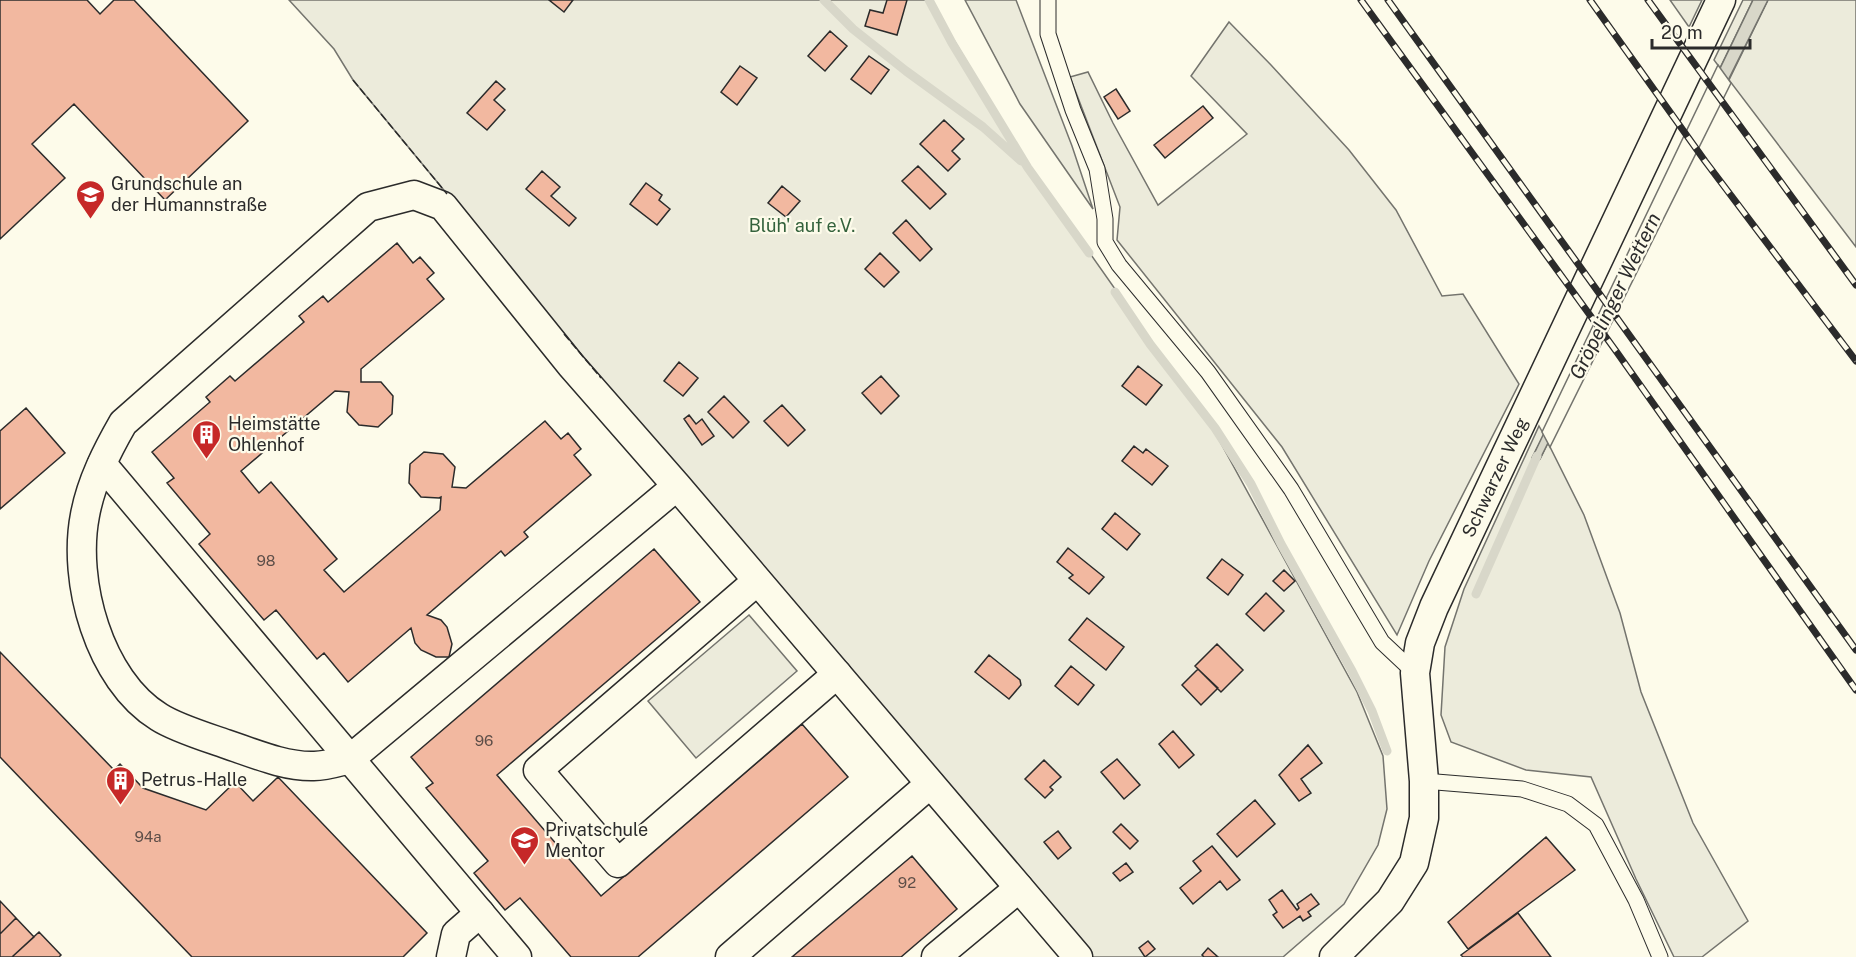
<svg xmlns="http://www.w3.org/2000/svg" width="1856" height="957" font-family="'Public Sans',sans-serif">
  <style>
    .green { fill: #ecebdb; stroke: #74746e; stroke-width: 1.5 }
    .water { fill: #d8d7c9; stroke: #74746e; stroke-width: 1.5 }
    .pier { fill: #fdfbea; stroke: #74746e; stroke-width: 1.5 }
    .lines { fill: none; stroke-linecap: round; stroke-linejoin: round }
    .stream { stroke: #d8d7c9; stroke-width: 9 }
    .building { fill: #f2b8a0; stroke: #2b2b2b; stroke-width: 1.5 }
    .lane-casing { stroke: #2b2b2b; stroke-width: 17 }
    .street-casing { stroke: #2b2b2b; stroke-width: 31 }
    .lane { stroke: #fdfbea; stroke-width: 15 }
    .street { stroke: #fdfbea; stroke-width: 28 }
    .rail-casing { stroke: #2b2b2b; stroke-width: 7 }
    .rail { stroke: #fdfbea; stroke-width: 4.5; stroke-dasharray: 14; stroke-linecap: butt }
    .fence { stroke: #2b2b2b; stroke-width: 1.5; stroke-dasharray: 8 3; stroke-linecap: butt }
    .labels { text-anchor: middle; stroke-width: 4.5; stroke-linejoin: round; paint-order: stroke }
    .number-label { font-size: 15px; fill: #5d4e48 }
    .poi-label { font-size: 18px; fill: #2b2b2b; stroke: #fdfbea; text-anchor: start }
    .park-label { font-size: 18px; fill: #34623c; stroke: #fdfbea }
    .street-label { font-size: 18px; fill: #2b2b2b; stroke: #fdfbea }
    .water-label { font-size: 20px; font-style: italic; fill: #2b2b2b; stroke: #fdfbea }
  </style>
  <rect width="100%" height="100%" fill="#fdfbea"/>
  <path class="green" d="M289,0H930L1030,168L1212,427L1357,692L1383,756L1387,809L1378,845L1344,904L1283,957H1091L523,286L353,80L334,49Z
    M965,0H1016L1072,146L1093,209L1020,104Z
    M1670,0H1702L1689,27Z
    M1743,0H1753L1720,68L1714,60Z
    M1768,0H1856V247L1729,80Z
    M1229,22L1271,65L1349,150L1396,210L1442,296L1463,294L1519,384L1429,561L1397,635L1282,447L1117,240L1120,207L1070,77L1088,72L1113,123L1158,205L1247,134L1191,76Z
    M1539,426L1544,435L1532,458L1540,459L1548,443L1584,515L1620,613L1641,692L1693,823L1748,921L1702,957H1674L1636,879L1591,777L1526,770L1451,742L1441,715L1445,647L1464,589Z
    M749,615L797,671L696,758L648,701Z"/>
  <path class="water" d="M1753,0H1768L1540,459L1531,468L1532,458Z"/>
  <path class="pier" d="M1718,65L1731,83L1550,447L1542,432Z"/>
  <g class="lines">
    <path class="stream" d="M824,0L853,29L906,71L983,127L1021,161
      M929,0L952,43L1028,168L1089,253
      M1115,292L1150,344L1215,428L1251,484L1281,544L1352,671L1372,711L1387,751
      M1476,594L1537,456"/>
  </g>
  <path class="building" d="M0,0H87L100,14L114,0H134L248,121L165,200L74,104L32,144L65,178L0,239Z
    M549,0H573L564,12Z
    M887,0H907L897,35L865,26L870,10L883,13Z
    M830,31L847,46L825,71L808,56Z
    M869,56L889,70L871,94L851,79Z
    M740,66L757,78L737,105L721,92Z
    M496,81L505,89L494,100L505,110L487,130L467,113Z
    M1116,89L1130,111L1118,119L1104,97Z
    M1203,106L1213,118L1165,158L1154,145Z
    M944,120L964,139L952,151L960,159L948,171L920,144Z
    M918,166L946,194L930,209L902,181Z
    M542,171L560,187L551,196L576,218L569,226L526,189Z
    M646,183L662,195L659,200L670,209L657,225L630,204Z
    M782,186L800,201L786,217L768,203Z
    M906,220L932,249L920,261L893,233Z
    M397,243L413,263L420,257L434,273L427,279L444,299L361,369V382H381L393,396L392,414L378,427L359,425L347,412L349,392L335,391L241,471L259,493L271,482L337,559L324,570L344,592L440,510L441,497L439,498L421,497L409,483L410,464L424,452L443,454L455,467L452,487L466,488L545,421L561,439L568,433L581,449L574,455L591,475L524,532L528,537L505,556L501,551L427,615L441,620L447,627L452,644L449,657H436L421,650L415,643L411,628L348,682L324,653L317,659L276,610L264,620L199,544L210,534L167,483L174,478L152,452L210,402L206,397L230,376L235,381L304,322L299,316L323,296L328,302Z
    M880,253L899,272L884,287L865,269Z
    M679,362L698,378L683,396L664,381Z
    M1138,366L1162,385L1146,405L1122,386Z
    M881,376L899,396L881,414L862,393Z
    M724,396L749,422L733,438L708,412Z
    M782,405L805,430L788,446L764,421Z
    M26,408L65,453L0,509V431Z
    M689,415L696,424L702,419L714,436L702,445L684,419Z
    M1134,446L1143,453L1146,449L1168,466L1152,485L1122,461Z
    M1115,513L1140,534L1127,550L1102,529Z
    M1068,548L1104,577L1089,594L1069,578L1073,575L1057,562Z
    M654,549L700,602L497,775L601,896L802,724L848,777L638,957H571L520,898L505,910L474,873L488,861L426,788L433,783L411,757Z
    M1222,559L1243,575L1228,595L1207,578Z
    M1284,570L1295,581L1284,591L1273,581Z
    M1266,593L1284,611L1264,631L1246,614Z
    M1087,618L1124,647L1106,670L1069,640Z
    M1217,644L1243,670L1221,692L1195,666Z
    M0,652L114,770L120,764L143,788L206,810L235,782L253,801L278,777L427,933L403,957H192L0,757Z
    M989,655L1020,680L1021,685L1009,699L975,672Z
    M1071,666L1094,685L1078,705L1055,686Z
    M1198,669L1218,688L1201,705L1182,685Z
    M1173,731L1194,755L1179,768L1159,744Z
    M1308,745L1322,763L1301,779L1311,793L1299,801L1279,775Z
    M1117,759L1140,785L1124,799L1101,772Z
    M1044,760L1061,777L1050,787L1053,790L1045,798L1025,779Z
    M1255,800L1275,824L1237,857L1217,834Z
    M1121,824L1138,841L1130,849L1113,832Z
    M1058,831L1071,848L1058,859L1044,842Z
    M1546,837L1575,870L1468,949L1448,922Z
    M1212,846L1240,880L1227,890L1220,881L1193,904L1180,888L1201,871L1193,861Z
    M912,856L957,909L901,957H792Z
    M1126,863L1133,872L1120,881L1113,873Z
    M1282,890L1297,910L1299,908L1297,904L1311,894L1319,904L1308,912L1311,916L1303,921L1300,916L1283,928L1273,915L1277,912L1269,900Z
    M0,901L16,918L0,934Z
    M1518,913L1551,957H1463L1461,955Z
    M16,918L34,937L12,957H0V934Z
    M39,932L61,955L59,957H12Z
    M1148,941L1155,949L1145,957L1139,948Z
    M1208,948L1218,957H1204L1202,955Z"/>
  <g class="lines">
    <defs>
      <path id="lane" d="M1048,0V34L1073,110L1097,169L1105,219V242L1119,265L1208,372L1291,489L1382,642L1415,673
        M1424,781L1522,789L1568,804L1596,825L1636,900L1660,957"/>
      <g id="street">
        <path d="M102,464C241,627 378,793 517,957"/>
        <path d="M677,486L350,759C338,762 326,766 314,766C285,767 253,753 226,744C206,737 176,728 159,717C99,680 72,581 85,515C91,482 107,451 123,423L368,207L414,195L443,206L571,365L677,486L1078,957"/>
        <path d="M757,581L538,770L618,863L837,674"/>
        <path d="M451,957L456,934L480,913"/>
        <path d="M730,957L930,784"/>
        <path d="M936,957L1019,888"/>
        <path id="s1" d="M1334,957L1390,901L1414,863L1424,818V781L1415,673L1420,643L1434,607L1721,0"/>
      </g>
    </defs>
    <use href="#lane" class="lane-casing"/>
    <use href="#street" class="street-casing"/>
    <use href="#lane" class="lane"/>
    <use href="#street" class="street"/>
    <defs>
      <path id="rail" d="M1361,0L1616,351L1856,690
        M1388,0L1856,650
        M1590,0L1705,161L1856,361
        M1648,0L1856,285"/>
    </defs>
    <use href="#rail" class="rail-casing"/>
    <use href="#rail" class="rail"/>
    <path class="fence" d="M353,80L447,194
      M564,334L601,378"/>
  </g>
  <defs>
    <symbol id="school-pin" viewBox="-11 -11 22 30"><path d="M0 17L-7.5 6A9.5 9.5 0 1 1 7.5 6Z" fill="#c62828" stroke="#fdfbea"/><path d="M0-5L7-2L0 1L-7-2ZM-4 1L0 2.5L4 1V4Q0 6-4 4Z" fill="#fff"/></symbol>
    <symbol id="building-pin" viewBox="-11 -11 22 30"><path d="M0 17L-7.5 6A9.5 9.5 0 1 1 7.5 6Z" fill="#c62828" stroke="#fdfbea"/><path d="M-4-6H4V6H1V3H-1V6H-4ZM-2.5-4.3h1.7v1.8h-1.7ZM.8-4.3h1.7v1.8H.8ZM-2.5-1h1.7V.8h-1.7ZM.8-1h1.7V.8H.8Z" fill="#fff"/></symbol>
  </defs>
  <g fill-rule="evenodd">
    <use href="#school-pin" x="74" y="178" width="33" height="45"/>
    <use href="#building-pin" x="190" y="418" width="33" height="45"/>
    <use href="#building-pin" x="104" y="764" width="33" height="45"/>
    <use href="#school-pin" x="508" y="824" width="33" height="45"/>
  </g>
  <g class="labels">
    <g class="number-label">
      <text x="266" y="566">98</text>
      <text x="484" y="746">96</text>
      <text x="148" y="842">94a</text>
      <text x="907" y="888">92</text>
    </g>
    <g class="poi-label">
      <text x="111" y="190">Grundschule an<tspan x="111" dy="21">der Humannstraße</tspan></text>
      <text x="228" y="430">Heimstätte<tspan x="228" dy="21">Ohlenhof</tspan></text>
      <text x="141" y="786">Petrus-Halle</text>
      <text x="545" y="836">Privatschule<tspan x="545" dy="21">Mentor</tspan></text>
    </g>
    <g class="park-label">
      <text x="802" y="232">Blüh' auf e.V.</text>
    </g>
    <g class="street-label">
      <text dy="6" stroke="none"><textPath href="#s1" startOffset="528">Schwarzer Weg</textPath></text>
    </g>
    <g class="water-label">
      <text transform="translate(1615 296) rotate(-64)" y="7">Gröpelinger Wettern</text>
    </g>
  </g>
  <path d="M1652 39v9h98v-9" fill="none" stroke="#2b2b2b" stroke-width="3"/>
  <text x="1661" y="39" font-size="18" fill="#2b2b2b" stroke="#fdfbea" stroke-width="4.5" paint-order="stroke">20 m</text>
</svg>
